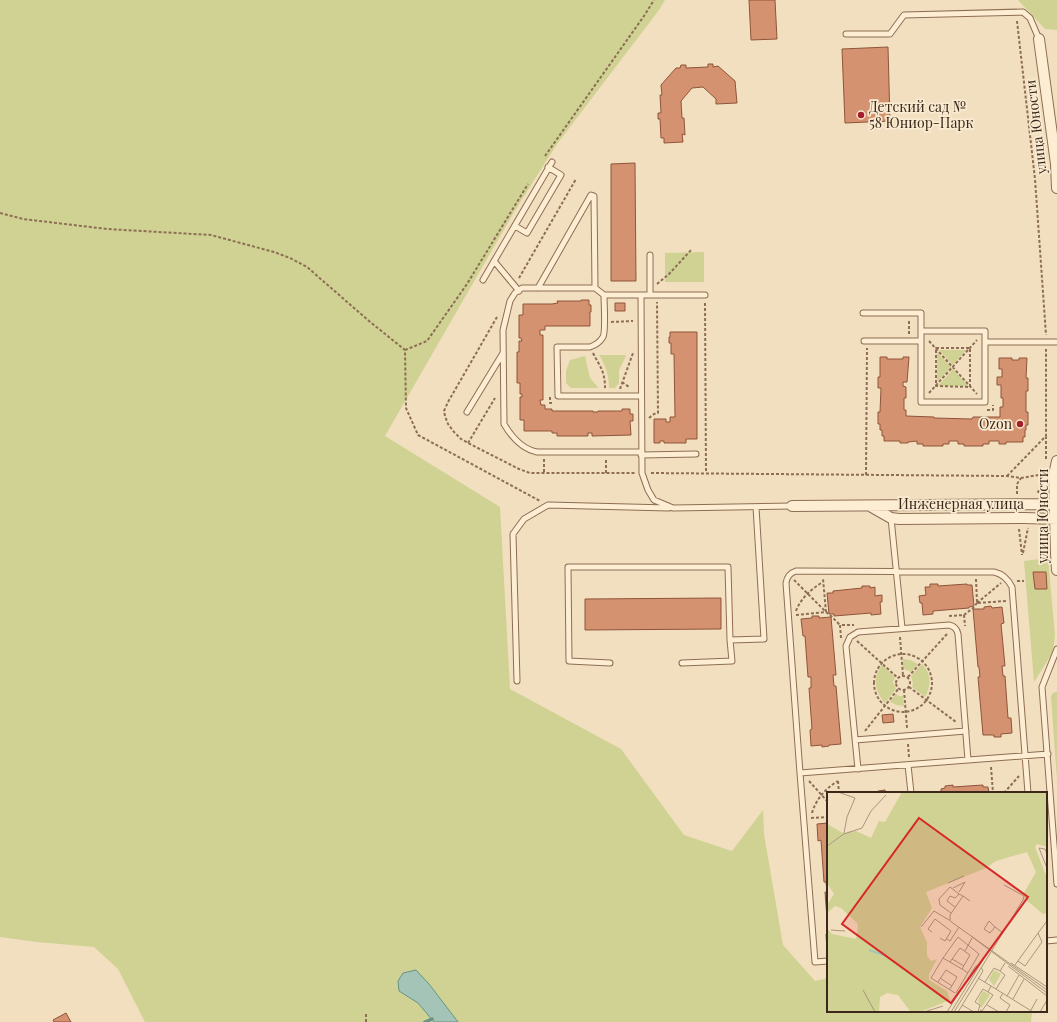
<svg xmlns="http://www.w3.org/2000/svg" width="1057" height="1022" font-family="'Playfair Display',serif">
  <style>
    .green { fill: #cfd292 }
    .water { fill: #a3c4b7; stroke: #699385 }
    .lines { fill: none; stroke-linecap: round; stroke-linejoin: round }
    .stream { stroke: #699385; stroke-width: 3.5 }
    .building { fill: #d59271; stroke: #8f5439 }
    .lane-casing { stroke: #8d6e55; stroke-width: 7 }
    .street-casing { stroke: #8d6e55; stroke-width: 12 }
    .path { stroke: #8d6e55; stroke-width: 2; stroke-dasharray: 3 2; stroke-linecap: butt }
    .lane { stroke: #fcedd3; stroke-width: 5 }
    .street { stroke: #fcedd3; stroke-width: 10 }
    .poi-dot { fill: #a31f2b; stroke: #f9ead0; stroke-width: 1.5 }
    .labels { text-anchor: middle; stroke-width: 3.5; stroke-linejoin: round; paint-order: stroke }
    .poi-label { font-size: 14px; fill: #3b281b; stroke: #f9ead0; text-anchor: start }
    .street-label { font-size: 14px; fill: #3b281b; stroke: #f9ead0 }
    .inset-river { fill: none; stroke: #a3c4b7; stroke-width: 2 }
    .inset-road { fill: none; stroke: #a9967d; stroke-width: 1 }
    .view { fill: #d62828; fill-opacity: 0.15; stroke: #d62828; stroke-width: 2 }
    .inset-edge { fill: none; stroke: #3b281b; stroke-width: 2 }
  </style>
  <rect width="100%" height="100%" fill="#f2dfbf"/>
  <path class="green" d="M0,0H665L659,10L557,144L514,212L385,436L500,507L510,689L621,749L684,835L732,851L763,810L764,834L783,945L815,981L828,978V1011H1032L1031,1022H458L429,984L399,991L418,1003L434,1022H145L118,969L94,947L37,942L0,937Z
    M1018,0H1057V30L1045,29Z
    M704,252V282H665V253Z
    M939,350H966L953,365Z
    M937,352L951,367L937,382Z
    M599,355H625L626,356L619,370V383L615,388H609C609,376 606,366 599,355Z
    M585,356L590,378L597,386L598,388H571L566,383V371L570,360Z
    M953,369L968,386H938Z
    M1048,558L1055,635L1053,652L1034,682L1024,561Z
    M903,659L910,660L918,664L911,672L907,670L903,669Z
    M922,664C932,674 931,686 925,697L912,687L913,683L911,676Z
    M882,665L895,677L893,682L896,689L885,703C875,692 872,677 882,665Z
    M1055,692H1057V780L1051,697L1052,694Z
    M896,694L899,696H903L904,706L897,705L890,702Z"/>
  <path class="water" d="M416,970L429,984L458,1022H434L418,1003L399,991L398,981L403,973Z"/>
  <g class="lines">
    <path class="stream" d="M425,1022L432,1019"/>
  </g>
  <path class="building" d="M749,0H775L777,39L751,40Z
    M888,47L890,121L845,123L842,49Z
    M708,64H713V67L718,66L735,81L737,103L716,104V99L703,87L692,88L681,101L682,118H684L685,135L682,134L683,142L664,143V138H661L660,119H658V113H661L660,95H662L661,85L676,68H680L681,65H686V68L708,67Z
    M635,163L636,281H611V164Z
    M581,300H589V305H591V312H590V326H545V330H540V335H543V400H540L541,405H545V409H552V411H593V412H598V411H622V409H630V414H633V421H630L631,435L592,436V433H588V436H557V433H552V431H524V420H520V397H522V394H520V383H517V352H519V341H522L521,338H519V315H523V304H552L558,303L557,301H581Z
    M615,303H625V311H615Z
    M670,332H697V439H686V443H664V441H660V443H654V419H666V422H670V417H675L674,354H671V343H669V337H670Z
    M880,357H887V359H903V357H909L907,382H903V386L906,387V398H904V410H906V416L934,417V418L972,419L973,417H1000V407H1003V398H1001V385H997V377H1002V369H999V358H1012V360H1019V358H1027L1026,378H1028V391H1026V412H1028V425H1026V430H1025V437H1023V442H1006V444H999V441H989V444H983V446H964V444H958V441H949V444H943V446H923V444H917V441L908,442V443H900V441H884V436H882V430H880V424H878V412H880L881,388H878V377H880Z
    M1033,572H1046L1047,589H1035Z
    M930,584H938V586L967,584V585H972L974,606L969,607V608L933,611V614L923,615L922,603H920L919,596L926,595L925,587H930Z
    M862,586H870V588L875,587V596L882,595V602H880L881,614L871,615V613L834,616V614H829L827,593H833V591L862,588Z
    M721,598V629L585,630V599Z
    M991,606L992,608L1002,607L1004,623L1001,624L1005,666H1002L1003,676H1005L1008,718H1011L1012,733L1001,734V737H994V735H983L978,677H980L979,667H978L973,609H984V607Z
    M812,616H819V618L831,617L836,675H833L834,686H836L841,744L829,745V746L822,747V745L811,746L810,730L812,729L809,688H811V677H808L805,636H803L801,619L812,618Z
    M893,714L894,722L883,723L882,715Z
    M953,785V787L983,785V787H988L989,793H941V789L945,788V786Z
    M885,790L886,792H891V793H874H878V791Z
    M828,823V931L825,892H827L826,882H824L821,840L818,841L817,824Z
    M826,934H828V951H827Z
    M66,1013L71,1022H54L53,1020Z"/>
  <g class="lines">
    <defs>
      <path id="lane" d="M846,34H890L904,15L1023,12L1030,18L1039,39
        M515,226L527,233L561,175L548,167
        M650,255V295
        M494,261L519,291
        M483,280L552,162
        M538,288L591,195L594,196L595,288
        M604,295L595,288H522L515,293L510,301L503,330L504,424C511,436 522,449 537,452H641
        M641,295H604C604,304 606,331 603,337C600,342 596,345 590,347H557L558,396H641
        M705,295H641L642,473L648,490L654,500L673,508L792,506
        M863,313H921V331
        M921,331H985V402H921Z
        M864,341H921
        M985,342H1057
        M467,412L503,353
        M641,455L696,454
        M891,518L902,628
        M730,640L764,639L756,507
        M1057,649L1042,687L1057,884
        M610,663L569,661L568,567H728L730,640L732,661L682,663
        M517,681L513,534L524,519L548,505L669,508
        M855,740L966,731
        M968,760L800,773L786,583C787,576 790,573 796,571L994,572C1003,574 1008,579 1012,587L1028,793
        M908,765L911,793
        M858,769L846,646L850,637L858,632L949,625C954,626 957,629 958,634L968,760L1048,754
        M800,773L815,962L828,961
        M1046,941L1057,940"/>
      <path id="street" d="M1039,39L1056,164L1057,188
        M1057,461L1054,475L1056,553L1057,570
        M792,506C880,505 969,505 1057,504
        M870,506L891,518L899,519L1024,518L1057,519"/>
    </defs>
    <use href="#lane" class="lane-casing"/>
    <use href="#street" class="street-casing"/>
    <path class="path" d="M1017,21L1035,179L1046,335
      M545,156L644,16L654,0
      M0,213L23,219L107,229L211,235L274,252L290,258L307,267L369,321L405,350L406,408L418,435L540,501
      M519,278L576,179
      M657,284L669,274L692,249
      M705,303L706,473
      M497,317L448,402L444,411L445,416L448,424L454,432L461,439L468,443L519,469L530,473H635
      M611,322L633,321
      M909,334V320
      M929,341L977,394
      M936,348H970V387L936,386Z
      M405,350L427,341L467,284L528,184
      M593,353C600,367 605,371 605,388
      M622,382L629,387
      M620,389L633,353
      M929,393L977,340
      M550,397V403H554
      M987,410H993V405
      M649,418L654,414L658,413L657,302
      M468,443L495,398
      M544,459V473
      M1046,459V437
      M606,460V473
      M651,473L1007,476L1021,478L1044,474
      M866,475L867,348
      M1007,476L1046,436V349
      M1038,493L1043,476
      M1017,494V484L1021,478
      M1019,529L1022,555
      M1023,553L1028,528
      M976,579L977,603L1006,601
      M794,580L825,611
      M1017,581H1024
      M977,603L1001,583
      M796,611C801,598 811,589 823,582
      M826,612L831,616L840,625
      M796,615L826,612L823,579
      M964,615L973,608L977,603
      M949,616L964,615L965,626
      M900,637L903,676
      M841,638L840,625H854
      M857,641L898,678
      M874 683a29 29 0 1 1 58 0a29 29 0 1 1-58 0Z
      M896 683a7 7 0 1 1 14 0a7 7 0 1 1-14 0Z
      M908,677L947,634
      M909,687L956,722
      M904,690L907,728
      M865,731L899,688
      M908,744L909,757
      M991,767L993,793
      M809,781L828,802
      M838,781L839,793
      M1004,793L1019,776
      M812,813C816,799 826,788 838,781
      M811,818L828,817
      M366,1022V1013"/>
    <use href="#lane" class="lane"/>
    <use href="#street" class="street"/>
  </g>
  <g class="poi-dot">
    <circle cx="861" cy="115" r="4"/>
    <circle cx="1020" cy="424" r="4"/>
  </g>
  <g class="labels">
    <g class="poi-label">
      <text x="869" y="112">Детский сад №<tspan x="869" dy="16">58 Юниор-Парк</tspan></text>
      <text x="1012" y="429" text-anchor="end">Ozon</text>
    </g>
    <g class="street-label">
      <text transform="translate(1036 127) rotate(-97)" y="5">улица Юности</text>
      <text x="961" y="509">Инженерная улица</text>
      <text transform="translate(1043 516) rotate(-90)" y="5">улица Юности</text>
    </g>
  </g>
  <g transform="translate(827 792)">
    <rect width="220" height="220" fill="#f2dfbf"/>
    <path d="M75,0H220V55L210,52L208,55L220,86V121L216,122L198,107L197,101L209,80L200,60L169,69L159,76L99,100L105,116L93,135L100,150V164L104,169L110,167L102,182V188L120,199L123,208L93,220H79L83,219L71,203L60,201L53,205L52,220H0V136L5,142L29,147L31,135L30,131L14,116L8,114L0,121V113L7,102L0,91V54L22,40L0,53V32L16,41L28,38L23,40L29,39L44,46L52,29L58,30ZM167,178L174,182L167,194L162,187ZM156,199L163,203L154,216L151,208Z" fill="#cfd292"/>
    <path class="inset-river" d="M42,158L60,164"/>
    <path class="inset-road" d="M11,0L28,6L20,25L17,41M0,54L17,42L35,36L44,19L59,3M220,62L218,57L212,56L220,76M121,91L137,84M126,96L138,90L132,100M143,109L136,104L123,123V129L220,198M128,115L120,109L123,104L128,106L132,102L136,104M124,121L113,113L112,107L123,95L132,102M94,135L107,119L122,128M168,135L162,129L157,137L163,141L168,135L176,141M4,138L18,139M105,140L101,137L108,127L124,139L118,149L113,146M211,141L220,129M144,144L220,201M120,147L123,149L132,135M138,159L145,146M116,166L104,186L128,201M125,167L137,174M123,170L133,156L143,163L135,177L141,181M184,171L220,195M188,173L211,141L215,150L198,174L191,169M181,174L220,204M113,186L125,194M111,190L119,178L130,185L123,197M158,190L167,176L173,179L178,171M164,194L206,220M169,197L178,183L173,179M36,198L48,220M129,201L152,162L131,145L116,166L135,177M176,201L173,206L183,213L179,220M180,204L192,183M186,207L197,187M135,213L147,220M160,213L172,220M153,218L155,219L166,203L161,200M204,218L210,207M97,220L116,214M120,220L148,175L153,172M124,220L162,158M127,220L196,108L197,104L177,93M131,220L156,179L154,175M151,220L153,213L148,210L156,197L161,200L164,194L151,186M213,220L220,208"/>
    <path class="view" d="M92,26L201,105L124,211L15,132Z"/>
    <rect width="220" height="220" class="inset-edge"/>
  </g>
</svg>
